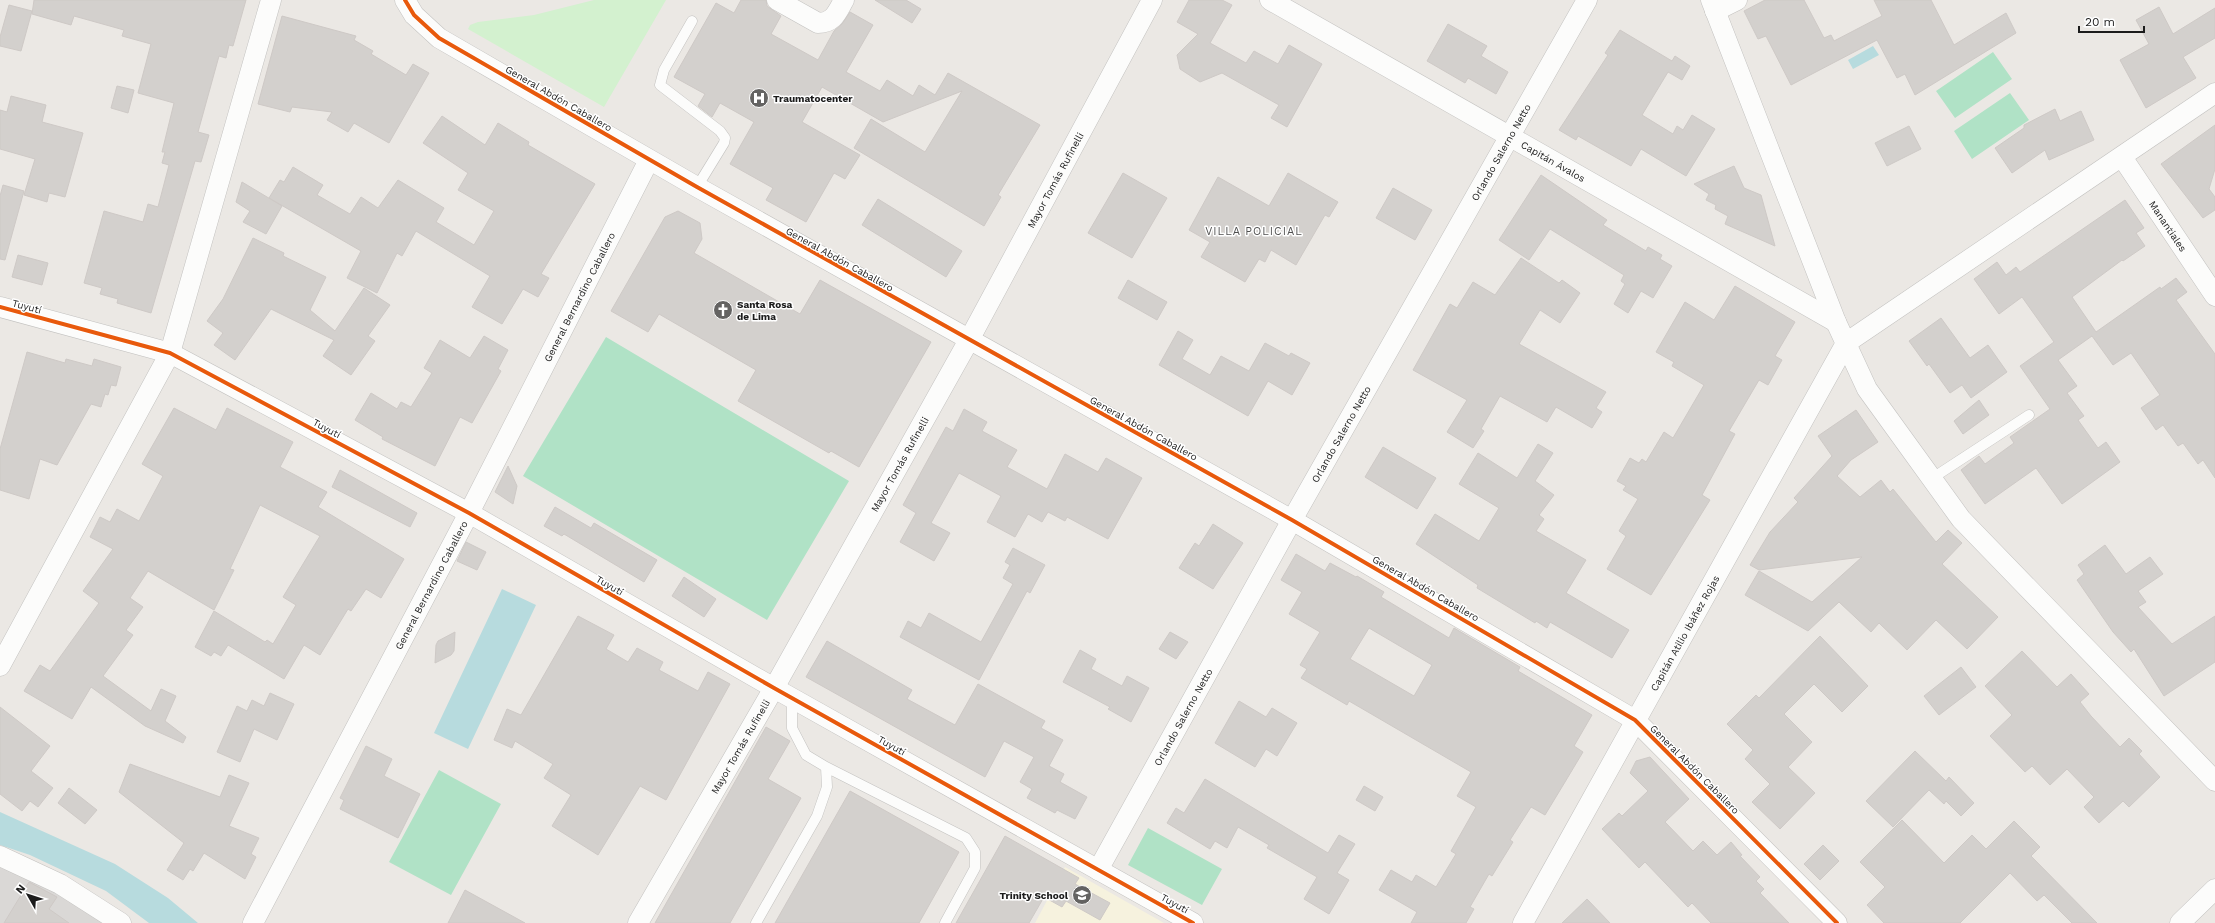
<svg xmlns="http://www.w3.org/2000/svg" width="2215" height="923" font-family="'Work Sans',sans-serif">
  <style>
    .residential { fill: #dad8d6 }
    .education { fill: #f6f2de }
    .park { fill: #d3f1cf }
    .pitch { fill: #b0e2c6 }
    .water { fill: #b7dbde }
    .building { fill: #d3d0cd; stroke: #cec9c6; fill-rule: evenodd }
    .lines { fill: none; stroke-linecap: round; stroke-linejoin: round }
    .lane-casing { stroke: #c3c2c0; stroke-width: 11 }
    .street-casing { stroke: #c3c2c0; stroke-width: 21 }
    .lane { stroke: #fcfcfb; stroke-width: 10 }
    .street { stroke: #fcfcfb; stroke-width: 20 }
    .cycleway-casing { stroke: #fff; stroke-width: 6 }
    .cycleway { stroke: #e8590c; stroke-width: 4 }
    .labels { text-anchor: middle; stroke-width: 3; stroke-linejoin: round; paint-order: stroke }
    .street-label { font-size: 10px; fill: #1c1c1c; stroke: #fff }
    .poi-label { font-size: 10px; font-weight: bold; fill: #1c1c1c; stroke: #fff; text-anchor: start }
    .neighbourhood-label { font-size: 11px; letter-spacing: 1px; fill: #4f4f4f; stroke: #fff }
  </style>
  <rect width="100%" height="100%" fill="#ebe8e4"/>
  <path class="residential" d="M0,856L128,923H0Z"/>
  <path class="education" d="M1065,867L1164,923H1035Z"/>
  <path class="park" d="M594,0H666L604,107L468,29L470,25L478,22L534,15Z"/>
  <path class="pitch" d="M1993,52L2012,79L1955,118L1936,91Z
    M2010,93L2029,120L1972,159L1954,131Z
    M606,337L849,481L767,620L523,476Z
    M439,770L501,804L451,895L389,862Z
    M1148,828L1222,869L1202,905L1128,865Z"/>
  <path class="water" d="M1873,46L1879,55L1853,69L1848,60Z
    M502,589L536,605L468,749L434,733Z
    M0,812L115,864L168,898L198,923H149L106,891L30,855L0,845Z"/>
  <path class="building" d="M34,0H246L233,46L229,45L226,58L219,56L198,132L209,135L201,162L195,161L151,313L117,303L118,299L100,294L102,288L84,283L104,211L143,222L148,204L158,207L169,165L162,163L165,152H162L174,103L138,93L151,44L122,36L124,30L74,16L71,25L32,14Z
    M741,0H766L767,6L781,16L771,34L818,60L834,31L842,24L850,12L873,25L846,72L880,91L887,80L913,96L919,85L935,95L948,73L1040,125L998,195L1001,197L984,226L854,148L871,119L925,152L962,91L883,122L822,87L802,122L860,155L845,179L834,173L806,222L766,200L773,188L730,164L754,122L720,103L712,117L698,106L705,94L674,77L716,3L734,13Z
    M875,0H906L921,9L912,23Z
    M1189,0H1222L1232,5L1210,43L1246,63L1254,51L1278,64L1289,45L1322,64L1287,127L1271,118L1279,105L1222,73L1200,82L1180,69L1177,55L1198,34L1177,22Z
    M1765,0H1804L1824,38L1831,35L1834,41L1882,16L1874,0H1931L1954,45L2006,13L2016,33L1915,95L1905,74L1897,78L1877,40L1791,85L1766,36L1758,39L1744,11Z
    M9,5L32,11L21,51L0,46V37Z
    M2159,7L2173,34L2215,8V38L2183,57L2196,78L2146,108L2120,60L2149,44L2136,20Z
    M282,16L356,36L354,40L373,51L371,54L406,75L413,64L429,73L389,143L354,123L348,132L327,120L332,112L292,107L290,112L258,104Z
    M1448,24L1487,46L1481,56L1508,72L1496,94L1468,78L1465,83L1427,61Z
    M1620,30L1672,61L1675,56L1690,66L1682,80L1668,72L1642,115L1673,134L1677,126L1683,130L1692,115L1715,129L1686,176L1641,149L1631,166L1578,136L1576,140L1559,130L1608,55L1605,53Z
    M117,86L134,90L128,113L111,108Z
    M11,96L46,105L42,122L83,133L65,197L49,193L47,202L24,195L35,159L0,149V110L7,112Z
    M2055,109L2060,121L2081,111L2094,140L2049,160L2045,150L2012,173L1995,148L2024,128V125Z
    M442,116L485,145L498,123L529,142L528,145L595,184L541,274L549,278L538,297L523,289L502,324L472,307L490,276L416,231L402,256L397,253L377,293L347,278L361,251L269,198L280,180L284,182L293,167L323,185L317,195L350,214L361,197L378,208L398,180L444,208L436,222L474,245L494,211L458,190L468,173L423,143Z
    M2215,125V169L2209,189L2215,197V210L2203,218L2161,164Z
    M1909,126L1921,149L1887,166L1875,143Z
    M1734,166L1744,188L1761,195L1775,246L1725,224L1728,216L1715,209L1716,205L1706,200L1709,194L1694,184Z
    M1123,173L1167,198L1132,258L1088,233Z
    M1288,173L1338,202L1329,217L1325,215L1296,265L1271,250L1265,262L1259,259L1245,282L1201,257L1210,242L1189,230L1218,177L1269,206Z
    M1541,175L1607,220L1603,225L1646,251L1648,247L1662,255L1660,259L1672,266L1653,298L1641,291L1628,313L1614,304L1625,284L1621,281L1624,275L1550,229L1529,260L1499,240Z
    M242,182L282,206L266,234L243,222L250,211L236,202Z
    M3,185L24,191L5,260L0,259V196Z
    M1393,188L1432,210L1415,240L1376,218Z
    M878,199L962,251L946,277L862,225Z
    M2125,200L2144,228L2136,233L2145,246L2123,261L2122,260L2072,297L2096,332L2160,287L2161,289L2176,278L2187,292L2176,300L2215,354V478L2203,460L2198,464L2183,443L2178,446L2163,425L2156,430L2141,408L2160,395L2131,353L2113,365L2092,336L2058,360L2077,386L2067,393L2084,416L2078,420L2098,448L2106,442L2120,462L2062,504L2036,468L1985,504L1961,470L1979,456L1985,464L2014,443L2010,437L2050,409L2020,366L2054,342L2022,297L1999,314L1974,279L1997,262L2006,275L2016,267L2020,272Z
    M678,211L700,223L702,239L694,253L800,314L820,280L931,342L859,467L831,451L829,453L738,401L756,370L659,314L648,332L611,311L665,217Z
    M253,238L284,253L283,256L326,277L310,310L335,331L364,288L390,305L368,336L375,341L351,375L323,356L334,340L271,309L235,360L214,345L223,333L207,321L223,299Z
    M18,255L48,263L42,285L12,277Z
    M1521,258L1559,283L1562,280L1580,293L1560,323L1540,310L1519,344L1606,392L1596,408L1602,412L1592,428L1556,407L1547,422L1500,396L1481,429L1484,431L1473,448L1447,432L1467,400L1413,370L1450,304L1457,308L1473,282L1495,295Z
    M1128,280L1167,302L1157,320L1118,298Z
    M1735,286L1795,322L1775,356L1782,360L1768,385L1759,380L1729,431L1735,434L1702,495L1710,500L1651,595L1607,569L1626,536L1619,531L1638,499L1623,490L1626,486L1617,481L1630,458L1639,463L1642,459L1646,462L1664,432L1673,438L1704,385L1672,366L1674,362L1656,352L1685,302L1714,320Z
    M1941,318L1970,358L1988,345L2007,372L1971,398L1962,385L1950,393L1929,364L1927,366L1909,341Z
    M1178,331L1193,340L1182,359L1210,375L1221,356L1249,371L1265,343L1289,356L1291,353L1310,363L1292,395L1268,381L1248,416L1159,365Z
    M484,336L508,350L498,369L501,371L472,423L460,417L435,466L382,439L383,437L355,420L371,393L397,409L401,402L411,407L432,373L424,368L440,340L470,358Z
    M27,352L65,363L66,359L92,366L94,359L121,367L116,386L111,385L108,395L105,394L101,407L91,404L57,465L40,459L29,499L0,490V449Z
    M1979,400L1989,415L1963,434L1954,421Z
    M174,408L216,430L227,408L293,442L280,467L327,492L318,507L404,559L381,598L366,589L351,611L348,609L320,655L304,645L284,679L228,645L221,656L214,652L211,656L195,647L214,611L265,642L267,640L273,644L296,605L283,597L320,536L260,505L230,569L234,570L214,610L148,571L130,598L143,607L126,630L133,635L103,676L151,711L161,689L176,696L165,721L186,737L183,743L145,726L91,687L72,719L24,691L40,665L50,671L99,603L83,591L113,549L90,537L100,517L110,522L117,509L139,521L163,476L142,464Z
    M964,409L987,422L982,431L1017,450L1007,467L1047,489L1065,454L1098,472L1106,458L1142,478L1108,539L1067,517L1065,521L1048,512L1042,522L1028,514L1015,537L987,522L1001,496L959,473L931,523L950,533L934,561L900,542L916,513L903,505L946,427L953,431Z
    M1856,410L1878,442L1851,460L1837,476L1860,497L1881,480L1890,492L1893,489L1936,542L1948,530L1962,543L1942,564L1998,617L1967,649L1936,620L1907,650L1879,623L1871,632L1839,602L1808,631L1745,595L1759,571L1812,602L1862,557L1759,570L1750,565L1770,532L1798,502L1794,498L1832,456L1818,436Z
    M1538,444L1553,453L1535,481L1554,495L1539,515L1544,519L1536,531L1586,560L1566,593L1629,630L1612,658L1550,622L1547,628L1536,621L1535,623L1477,588L1478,585L1416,544L1435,514L1479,541L1499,508L1459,484L1478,453L1517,478Z
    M1383,447L1436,478L1417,509L1365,477Z
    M508,466L517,486L513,504L495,492Z
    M340,470L417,513L410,527L332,487Z
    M555,507L591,528L594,523L657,560L644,582L564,534L562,536L544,526Z
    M1213,524L1243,543L1213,589L1179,568L1195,543L1199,546Z
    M466,542L486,552L477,570L457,561Z
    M2105,545L2126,574L2150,557L2163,574L2138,591L2146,602L2138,607L2172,644L2215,616V662L2164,696L2134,649L2131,652L2113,632L2077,580L2084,574L2078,565Z
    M1013,548L1045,565L1030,593L1027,591L979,680L900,637L908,621L921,628L929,613L981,642L1013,584L1003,578L1010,565L1005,562Z
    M1296,554L1325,571L1330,563L1356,577L1357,576L1384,592L1381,597L1449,638L1454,628L1520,667L1518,671L1592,715L1574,746L1583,752L1565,782L1545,815L1531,807L1510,840L1513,842L1492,876L1489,874L1470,907L1474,909L1466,923H1411L1417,912L1379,890L1391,870L1412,882L1416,875L1436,887L1456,854L1451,851L1476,807L1457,796L1471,772L1349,701L1347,705L1301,678L1307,669L1300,665L1320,632L1289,614L1302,592L1281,580ZM1369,628L1432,665L1414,696L1350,659Z
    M684,577L716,599L704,617L672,596Z
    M578,616L614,635L606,649L628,662L637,648L663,662L659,670L698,691L708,672L730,684L666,800L640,786L598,855L552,826L571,795L544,778L553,764L515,741L512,748L494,740L507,709L521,715Z
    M455,632L454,651L451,655L435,663L436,645L438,641Z
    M1170,632L1188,642L1176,659L1159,649Z
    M1820,636L1868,686L1842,712L1814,684L1784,714L1812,742L1788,767L1815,793L1780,829L1752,802L1770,784L1745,759L1753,750L1727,724L1756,695L1759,698Z
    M827,641L912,690L907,699L955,725L978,684L1045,721L1041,728L1063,740L1049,766L1064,774L1060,782L1087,797L1075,819L1057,810L1055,813L1027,798L1032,789L1020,782L1034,757L1004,741L985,777L806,677Z
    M1080,650L1096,659L1091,669L1122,686L1127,676L1149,688L1131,722L1108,709L1110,707L1063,682Z
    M2022,651L2057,687L2071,674L2089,694L2080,702L2091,716L2120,747L2129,738L2142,751L2139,754L2160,777L2129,807L2123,801L2099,823L2084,807L2094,797L2067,769L2050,785L2032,766L2025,772L1990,736L2012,715L1985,686Z
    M1961,667L1976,687L1939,715L1924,696Z
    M270,693L294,704L277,740L254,729L240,762L217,752L237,706L247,711L252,700L264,706Z
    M1239,701L1266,717L1272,708L1297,723L1277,756L1266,749L1255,767L1215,743Z
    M0,707L50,746L31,771L53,788L38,807L30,801L22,811L0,794Z
    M766,727L790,741L768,779L801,798L730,923H655Z
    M366,746L392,759L384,776L420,794L398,838L340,809L344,800L340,798Z
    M1915,751L1946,781L1949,777L1974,803L1961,816L1946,801L1944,804L1929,790L1893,827L1866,801Z
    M1650,757L1689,799L1665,822L1693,851L1703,841L1717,855L1731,842L1742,855L1740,856L1760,877L1756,881L1764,889L1760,893L1789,923H1711L1692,903L1688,907L1645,862L1639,868L1602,829L1619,813L1622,816L1648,791L1630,773L1636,761Z
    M130,764L220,797L229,775L249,783L229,826L259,838L251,854L256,857L245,879L204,853L193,871L190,869L183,880L167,870L184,843L119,792Z
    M1205,779L1328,853L1339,835L1355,844L1337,873L1349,880L1329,914L1304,899L1317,877L1267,848L1269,845L1238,827L1227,848L1215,841L1210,849L1167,823L1176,808L1184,813Z
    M1364,786L1383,797L1375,811L1356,800Z
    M69,788L97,810L85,824L58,803Z
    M850,791L959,852L919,923H775Z
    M1902,820L1944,863L1972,835L1986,849L2014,821L2040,847L2031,856L2097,923H2072L2044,895L2037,901L2010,873L1960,923H1884L1867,905L1885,887L1860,862Z
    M1005,836L1079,878L1075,884L1110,903L1100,920L1066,901L1062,907L1044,897L1029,923H956Z
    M1823,845L1839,861L1820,880L1804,864Z
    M29,882L57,897L49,909L69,923H4Z
    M465,890L525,923H448Z
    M1587,899L1610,923H1562Z"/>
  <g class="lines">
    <defs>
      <path id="lane" d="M692,21L664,70L660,85L720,131L725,138L724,143L697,187
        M1931,479L2029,415
        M792,698V728L806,755L826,767L966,838L975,852V868L945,923
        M756,923L817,816L827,787L826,767"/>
      <g id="street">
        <path d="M405,0L414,15L439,38L697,187L1292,520L1635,720L1837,923"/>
        <path d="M777,0L818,23C834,23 837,12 844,0"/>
        <path id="s1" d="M1270,0L1836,322"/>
        <path d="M1711,0L1836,322L1867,389L1961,519L2215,781"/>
        <path d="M1715,11L1737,0"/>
        <path id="s2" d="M2122,157L2215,296"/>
        <path d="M0,307L170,353L469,513L774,688L1193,923"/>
        <path d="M0,666L170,353L271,0"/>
        <path d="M0,856L60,884L121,923"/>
        <path id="s3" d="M1098,870L1292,520L1587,0"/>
        <path id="s4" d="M253,923L469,513L649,160"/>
        <path id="s5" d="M638,923L774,688L969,340L1152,0"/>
        <path id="s6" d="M1523,923L1846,343L2215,93"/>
        <path d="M2180,923L2215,889"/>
      </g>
    </defs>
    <use href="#lane" class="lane-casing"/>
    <use href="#street" class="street-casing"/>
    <use href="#lane" class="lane"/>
    <use href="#street" class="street"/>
    <defs>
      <path id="cycleway" d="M405,0L414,15L439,38L697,187L1292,520L1635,720L1837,923
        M0,307L170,353L469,513L774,688L1193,923"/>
    </defs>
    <use href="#cycleway" class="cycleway-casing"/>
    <use href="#cycleway" class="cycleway"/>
  </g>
  <defs>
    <symbol id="hospital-disc" viewBox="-11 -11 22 22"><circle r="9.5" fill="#646362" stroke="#fff"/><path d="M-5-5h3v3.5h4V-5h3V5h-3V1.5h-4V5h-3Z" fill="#fff"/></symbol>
    <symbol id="church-disc" viewBox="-11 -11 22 22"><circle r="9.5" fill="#646362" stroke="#fff"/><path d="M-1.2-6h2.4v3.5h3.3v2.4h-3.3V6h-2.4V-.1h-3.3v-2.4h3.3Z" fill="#fff"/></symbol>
    <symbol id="school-disc" viewBox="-11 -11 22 22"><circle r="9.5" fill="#646362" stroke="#fff"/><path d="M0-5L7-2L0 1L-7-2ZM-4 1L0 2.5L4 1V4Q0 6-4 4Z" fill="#fff"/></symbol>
  </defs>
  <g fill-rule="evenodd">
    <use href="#hospital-disc" x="748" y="87" width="22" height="22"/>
    <use href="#church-disc" x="712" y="299" width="22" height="22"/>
    <use href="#school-disc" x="1071" y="884" width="22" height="22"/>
  </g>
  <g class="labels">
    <g class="street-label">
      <text transform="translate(559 98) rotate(30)" y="4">General Abdón Caballero</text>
      <text dy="4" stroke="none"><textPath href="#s3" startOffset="823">Orlando Salerno Netto</textPath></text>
      <text dy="4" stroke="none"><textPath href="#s1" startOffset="326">Capitán Ávalos</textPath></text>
      <text dy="4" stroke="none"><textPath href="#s5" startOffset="852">Mayor Tomás Rufinelli</textPath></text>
      <text dy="4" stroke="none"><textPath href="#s2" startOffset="83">Manantiales</textPath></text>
      <text transform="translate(840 259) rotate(29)" y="4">General Abdón Caballero</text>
      <text dy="4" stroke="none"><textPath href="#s4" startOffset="706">General Bernardino Caballero</textPath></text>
      <text transform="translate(27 306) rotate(15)" y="4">Tuyutí</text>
      <text transform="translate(327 428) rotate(28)" y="4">Tuyutí</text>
      <text transform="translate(1144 428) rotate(29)" y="4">General Abdón Caballero</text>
      <text dy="4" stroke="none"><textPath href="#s3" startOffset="499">Orlando Salerno Netto</textPath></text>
      <text dy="4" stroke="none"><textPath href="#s5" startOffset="528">Mayor Tomás Rufinelli</textPath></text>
      <text dy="4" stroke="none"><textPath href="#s4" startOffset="382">General Bernardino Caballero</textPath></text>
      <text transform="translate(610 585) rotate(30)" y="4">Tuyutí</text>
      <text transform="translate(1426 588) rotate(30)" y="4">General Abdón Caballero</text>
      <text dy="4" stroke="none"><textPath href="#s6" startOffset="332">Capitán Atilio Ibáñez Rojas</textPath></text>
      <text dy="4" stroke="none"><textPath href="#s3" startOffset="175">Orlando Salerno Netto</textPath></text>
      <text transform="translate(892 745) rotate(29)" y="4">Tuyutí</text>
      <text dy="4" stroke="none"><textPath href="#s5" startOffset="204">Mayor Tomás Rufinelli</textPath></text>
      <text transform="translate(1695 769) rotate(45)" y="4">General Abdón Caballero</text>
      <text transform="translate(1175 903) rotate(29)" y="4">Tuyutí</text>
    </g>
    <g class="poi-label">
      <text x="773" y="102">Traumatocenter</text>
      <text x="737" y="308">Santa Rosa<tspan x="737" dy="12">de Lima</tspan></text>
      <text x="1068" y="899" text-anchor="end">Trinity School</text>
    </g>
    <g class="neighbourhood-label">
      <text x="1254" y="235">VILLA POLICIAL</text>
    </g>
  </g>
  <g transform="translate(28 895) rotate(309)" stroke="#ffffff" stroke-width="3" paint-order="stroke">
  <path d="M0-3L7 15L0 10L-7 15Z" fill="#1c1c1c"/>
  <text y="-6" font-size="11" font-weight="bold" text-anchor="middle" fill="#1c1c1c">N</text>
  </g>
  <path d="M2079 26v6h65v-6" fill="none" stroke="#1c1c1c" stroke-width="2"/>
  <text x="2085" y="26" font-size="12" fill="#1c1c1c" stroke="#ffffff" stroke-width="3" paint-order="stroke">20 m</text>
</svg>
